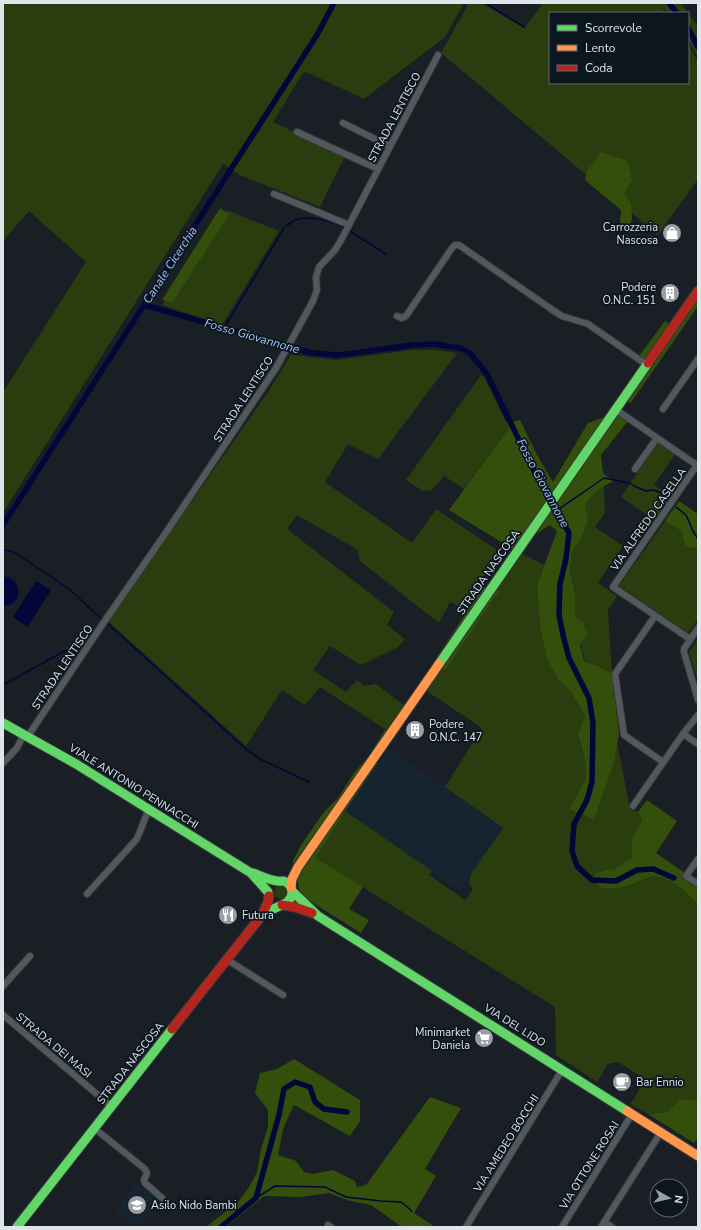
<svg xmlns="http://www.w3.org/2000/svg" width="701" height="1230" font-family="'Nunito Sans',sans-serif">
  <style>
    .built { fill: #162430 }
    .green { fill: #293d0e }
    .forest { fill: #344f0c }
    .water { fill: #020638 }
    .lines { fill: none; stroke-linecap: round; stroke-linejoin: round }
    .stream { stroke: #020638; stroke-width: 1.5 }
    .canal { stroke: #020638; stroke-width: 5.5 }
    .street-casing { stroke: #34393c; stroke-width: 8 }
    .fast-casing { stroke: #34393c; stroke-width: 11 }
    .slow-casing { stroke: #34393c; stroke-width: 11 }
    .jam-casing { stroke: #34393c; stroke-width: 11 }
    .street { stroke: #54585c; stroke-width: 6 }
    .fast { stroke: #63d668; stroke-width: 9 }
    .slow { stroke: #ff974d; stroke-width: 9 }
    .jam { stroke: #b3261e; stroke-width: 9 }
    .labels { text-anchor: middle; stroke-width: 3.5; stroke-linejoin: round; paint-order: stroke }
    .street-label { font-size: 11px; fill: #dee5eb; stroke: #0c161e }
    .poi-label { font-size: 11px; fill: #dee5eb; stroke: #0c161e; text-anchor: start }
    .water-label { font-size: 12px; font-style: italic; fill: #a2c2f6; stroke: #0c161e }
  </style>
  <rect width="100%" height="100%" fill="#191f24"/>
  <path class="built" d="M388,748L503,828L460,891L345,811Z
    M137,1181L161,1200L139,1227H135L114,1210Z"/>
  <path class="green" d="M3,3H464L445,37L364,99L304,71L273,122L345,156L320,207L240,175L223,164L4,511L3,392L86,262L29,211L3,241Z
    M469,3H482L524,28L542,5L539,3H681L698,27V58L688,39V13H668L659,4L666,13H550V83H688V43L698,62V179L658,235L441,53Z
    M226,210L279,231L222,325L162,305Z
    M412,350H436L457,353L378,459L348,444L325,482L412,543L436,509L494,548L496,550L497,554L466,606L462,608L450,602L439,623L360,561L358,550L297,515L287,529L394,612L387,625L405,639L398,647L361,665L330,646L313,670L346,692L357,680L364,686L376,684L405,706L388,731L320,687L305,705L282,690L246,746L108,621L268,392L291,355L336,360Z
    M481,375L484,377L509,428L464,489L444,476L432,490L423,491L406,480Z
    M657,443H660L675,454L654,485L672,497L656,521L621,497Z
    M604,486L605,513L595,527L623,546L598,583L617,596L608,610L612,674L599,666L585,661L574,618L575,593L570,573L572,552L582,537L588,521L585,505L596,491Z
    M665,521L681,531L685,546L698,549V619L688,633L619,586Z
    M521,553L544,565L537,585L540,626L559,680L570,691L585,715L578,734L585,759L586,778L569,809L594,820L614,763L617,742L630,809L638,812L642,821L632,838V857L613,870H605L594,874L599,887C611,891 627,887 638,882C642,881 646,878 649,877C670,874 686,892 698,905V1100L680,1099L667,1112L648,1114L631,1104L645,1079L618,1062L608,1064L597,1082L556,1055L555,1007L316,858L345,811L432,871L429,875L465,900L473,890L469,883L471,874L503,828L445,787L482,728L425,690Z
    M698,639V660L696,663L698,671V681L689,652Z
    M274 892a7 7 0 1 1 14 0a7 7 0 1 1-14 0Z"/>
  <path class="forest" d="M601,152L627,161L632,180L624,193L631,203L632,218L629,231L621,230L620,223L621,210L585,180L586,173Z
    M220,208L229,215L172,303L162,300Z
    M698,293V306L630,404L627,398L646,370L639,356L665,321L674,327Z
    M616,413L628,421L601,455L603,473L613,481L596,491L585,505L588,521L582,537L572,552L570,573L575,593V617L583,622L587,634L580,644L584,661L599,666L612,674L619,734L614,763L594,820L569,809L586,778L585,759L578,734L585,715L570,691L559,680L548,661L540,626L537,585L557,531L550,525L538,533L531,525L514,550L449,510L509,428L507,423L520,420L537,455L553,482L588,423Z
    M679,501L698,514V549L685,546L681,531L665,521Z
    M483,587L499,591L445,670L433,663Z
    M385,730L388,731L376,749L377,764L345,811L316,858L363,887L349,909L369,920L361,933L305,898C295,886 301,886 296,874L301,865L292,862L301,845L324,812L338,798L354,773L368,757Z
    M647,800L677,821L656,853L685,873L682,878L698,889V905C686,892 670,874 649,877C646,878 642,881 638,882C627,887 611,891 599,887L594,874L605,870H613L632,857V838L642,821L638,812Z
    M294,1059L360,1100V1121L350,1136L294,1105L283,1129L278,1155L296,1161L304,1172L312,1174L333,1170L355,1181L357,1187L366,1185L430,1097L461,1108L425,1169L436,1176L414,1213L435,1227H402L371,1205L350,1201L329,1193L300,1197L264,1196L226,1227H206L239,1201L249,1187L257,1172L261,1149L268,1127V1110L255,1093L260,1073L277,1069Z
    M680,1099L698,1100V1138L694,1143L648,1114L667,1112Z"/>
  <path class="water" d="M3,576C24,578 23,606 3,606Z
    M36,581L51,590L28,627L13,617Z"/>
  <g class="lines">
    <path class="stream" d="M485,3L524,27
      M348,230L386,254
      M224,328L284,228C287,226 291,222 295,220C308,215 333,221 345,228
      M676,507L686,515L693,531L698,539
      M556,511L604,478L630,483L636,487L646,491L654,490L661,493L669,502
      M3,552L5,550L14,552L69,589L103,620
      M106,622L248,751L260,759L309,782
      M3,685L88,638
      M256,1198L275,1186L325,1187L346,1197L381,1201L401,1202L412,1211"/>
    <path class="canal" d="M669,3L677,13
      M688,28L698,47
      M144,305L312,353L338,355L413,345L435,344L460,348L470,353L487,374L535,473L569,533L566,559L560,584L559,615L563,635L569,658L589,698L593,723L592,782L587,800L574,824L572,851L577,866L592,880L616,881L637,870L653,869L674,878
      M3,525L317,35L334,3
      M221,1227L256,1198L279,1115L284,1089L295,1082L310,1087L315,1102L324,1109L347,1112"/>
    <defs>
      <path id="street" d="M343,123L389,146
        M297,132L378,169
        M274,194L349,225
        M397,316L402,318L406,316L452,248L455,245H459L554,311L562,316L588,324L647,365
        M615,409L698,466
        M663,409L698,359
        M635,469L657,438
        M655,616L615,674L624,735L663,762
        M698,628L684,649V652L698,700
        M690,639L613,587L697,465
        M683,734L698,744
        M28,736L102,625L167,531L276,368L313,301L317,290L316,277L319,267L335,250L340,242L438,55
        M3,763L17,748L24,734
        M633,806L683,734L698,715
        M698,859L686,876L698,884
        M87,894L136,840C142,830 143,819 150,809
        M226,959L283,995
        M3,986L30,956
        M3,1015L111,1106
        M94,1128L145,1169L147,1173L144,1180L145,1183L162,1198
        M604,1222L612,1227
        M328,1225L331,1227
        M466,1227L562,1070
        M562,1227L632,1114
        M601,1227L661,1132"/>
      <path id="fast" d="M439,664L648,363
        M3,723L76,764L251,873L268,892
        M253,873C261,876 269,880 277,881C281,882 283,880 286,882C293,886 294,896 288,901C286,904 268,911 263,914
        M293,892L318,916L627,1111
        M17,1227L172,1029"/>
      <path id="slow" d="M291,887L292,879L298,867L439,664
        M627,1111L698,1156"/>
      <path id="jam" d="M648,363L698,291
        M282,905L295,907L312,913
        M172,1029L262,915L268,902L269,896"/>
    </defs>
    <use href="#street" class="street-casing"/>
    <use href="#fast" class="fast-casing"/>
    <use href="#slow" class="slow-casing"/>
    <use href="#jam" class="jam-casing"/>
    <use href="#street" class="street"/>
    <use href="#fast" class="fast"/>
    <use href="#slow" class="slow"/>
    <use href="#jam" class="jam"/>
  </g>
  <defs>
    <symbol id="shop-disc" viewBox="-11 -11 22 22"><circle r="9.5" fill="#99a0a5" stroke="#0c161e"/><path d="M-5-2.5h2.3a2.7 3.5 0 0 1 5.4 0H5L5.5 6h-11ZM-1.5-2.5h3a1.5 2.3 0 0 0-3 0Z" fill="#fff"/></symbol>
    <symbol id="building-disc" viewBox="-11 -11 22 22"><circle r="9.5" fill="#99a0a5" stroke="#0c161e"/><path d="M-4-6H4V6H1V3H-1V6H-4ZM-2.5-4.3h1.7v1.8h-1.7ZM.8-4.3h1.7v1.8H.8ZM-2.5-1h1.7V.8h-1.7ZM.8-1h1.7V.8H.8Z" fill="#fff"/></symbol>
    <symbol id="restaurant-disc" viewBox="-11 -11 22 22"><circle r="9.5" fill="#99a0a5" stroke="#0c161e"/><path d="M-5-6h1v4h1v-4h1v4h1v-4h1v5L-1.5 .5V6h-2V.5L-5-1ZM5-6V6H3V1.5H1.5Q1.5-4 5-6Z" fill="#fff"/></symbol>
    <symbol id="supermarket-disc" viewBox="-11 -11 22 22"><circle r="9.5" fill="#99a0a5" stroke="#0c161e"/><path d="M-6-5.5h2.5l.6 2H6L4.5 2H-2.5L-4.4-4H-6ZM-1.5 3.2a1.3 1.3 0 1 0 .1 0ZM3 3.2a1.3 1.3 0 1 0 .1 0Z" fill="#fff"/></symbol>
    <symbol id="cafe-disc" viewBox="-11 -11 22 22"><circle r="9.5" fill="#99a0a5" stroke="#0c161e"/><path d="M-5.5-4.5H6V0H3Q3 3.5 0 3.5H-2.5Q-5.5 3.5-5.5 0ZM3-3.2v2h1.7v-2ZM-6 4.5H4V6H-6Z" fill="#fff"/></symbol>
    <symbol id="school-disc" viewBox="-11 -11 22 22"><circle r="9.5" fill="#99a0a5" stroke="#0c161e"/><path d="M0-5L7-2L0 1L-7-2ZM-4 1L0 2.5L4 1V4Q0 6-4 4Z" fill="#fff"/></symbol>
  </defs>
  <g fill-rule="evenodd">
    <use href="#shop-disc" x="661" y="222" width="22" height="22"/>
    <use href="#building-disc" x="659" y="282" width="22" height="22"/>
    <use href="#building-disc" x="404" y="719" width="22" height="22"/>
    <use href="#restaurant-disc" x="217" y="904" width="22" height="22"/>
    <use href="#supermarket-disc" x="473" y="1027" width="22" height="22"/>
    <use href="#cafe-disc" x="611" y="1071" width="22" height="22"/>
    <use href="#school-disc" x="126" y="1194" width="22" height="22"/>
  </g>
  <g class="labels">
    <g class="street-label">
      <text transform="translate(394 117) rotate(-62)" y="4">STRADA LENTISCO</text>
      <text transform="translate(243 399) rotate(-57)" y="4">STRADA LENTISCO</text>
      <text transform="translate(648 519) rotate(-55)" y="4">VIA ALFREDO CASELLA</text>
      <text transform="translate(488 572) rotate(-55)" y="4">STRADA NASCOSA</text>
      <text transform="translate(62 667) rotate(-56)" y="4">STRADA LENTISCO</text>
      <text transform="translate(134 786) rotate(32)" y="4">VIALE ANTONIO PENNACCHI</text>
      <text transform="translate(515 1025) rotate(32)" y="4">VIA DEL LIDO</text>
      <text transform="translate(54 1045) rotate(40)" y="4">STRADA DEI MASI</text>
      <text transform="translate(130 1063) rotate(-52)" y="4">STRADA NASCOSA</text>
      <text transform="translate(506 1143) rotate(-58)" y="4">VIA AMEDEO BOCCHI</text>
      <text transform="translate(589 1165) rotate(-58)" y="4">VIA OTTONE ROSAI</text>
    </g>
    <g class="poi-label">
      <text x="658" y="231" text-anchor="end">Carrozzeria<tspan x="658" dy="13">Nascosa</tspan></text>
      <text x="656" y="291" text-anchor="end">Podere<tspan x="656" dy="13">O.N.C. 151</tspan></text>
      <text x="429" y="728">Podere<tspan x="429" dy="13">O.N.C. 147</tspan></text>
      <text x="242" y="919">Futura</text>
      <text x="470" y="1036" text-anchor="end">Minimarket<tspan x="470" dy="13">Daniela</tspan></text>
      <text x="636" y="1086">Bar Ennio</text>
      <text x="151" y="1209">Asilo Nido Bambi</text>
    </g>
    <g class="water-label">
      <text transform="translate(170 265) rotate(-57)" y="4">Canale Cicerchia</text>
      <text transform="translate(252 336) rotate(16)" y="4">Fosso Giovannone</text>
      <text transform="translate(543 483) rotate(62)" y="4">Fosso Giovannone</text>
    </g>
  </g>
  <rect width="701" height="1230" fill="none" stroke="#dee5eb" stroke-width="8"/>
  <rect x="549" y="12" width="140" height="72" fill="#0c161e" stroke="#606970"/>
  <rect x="557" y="25" width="20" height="6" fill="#63d668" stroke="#606970"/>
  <text x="585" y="32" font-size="12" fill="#dee5eb">Scorrevole</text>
  <rect x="557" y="45" width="20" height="6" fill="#ff974d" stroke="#606970"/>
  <text x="585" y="52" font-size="12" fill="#dee5eb">Lento</text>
  <rect x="557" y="65" width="20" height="6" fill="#b3261e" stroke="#606970"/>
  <text x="585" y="72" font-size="12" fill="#dee5eb">Coda</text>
  <g transform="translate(669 1198) rotate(98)"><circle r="19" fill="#0c161e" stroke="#606970"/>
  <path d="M0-3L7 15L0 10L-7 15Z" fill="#99a0a5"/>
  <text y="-6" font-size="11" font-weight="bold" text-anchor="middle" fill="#dee5eb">N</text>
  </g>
</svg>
